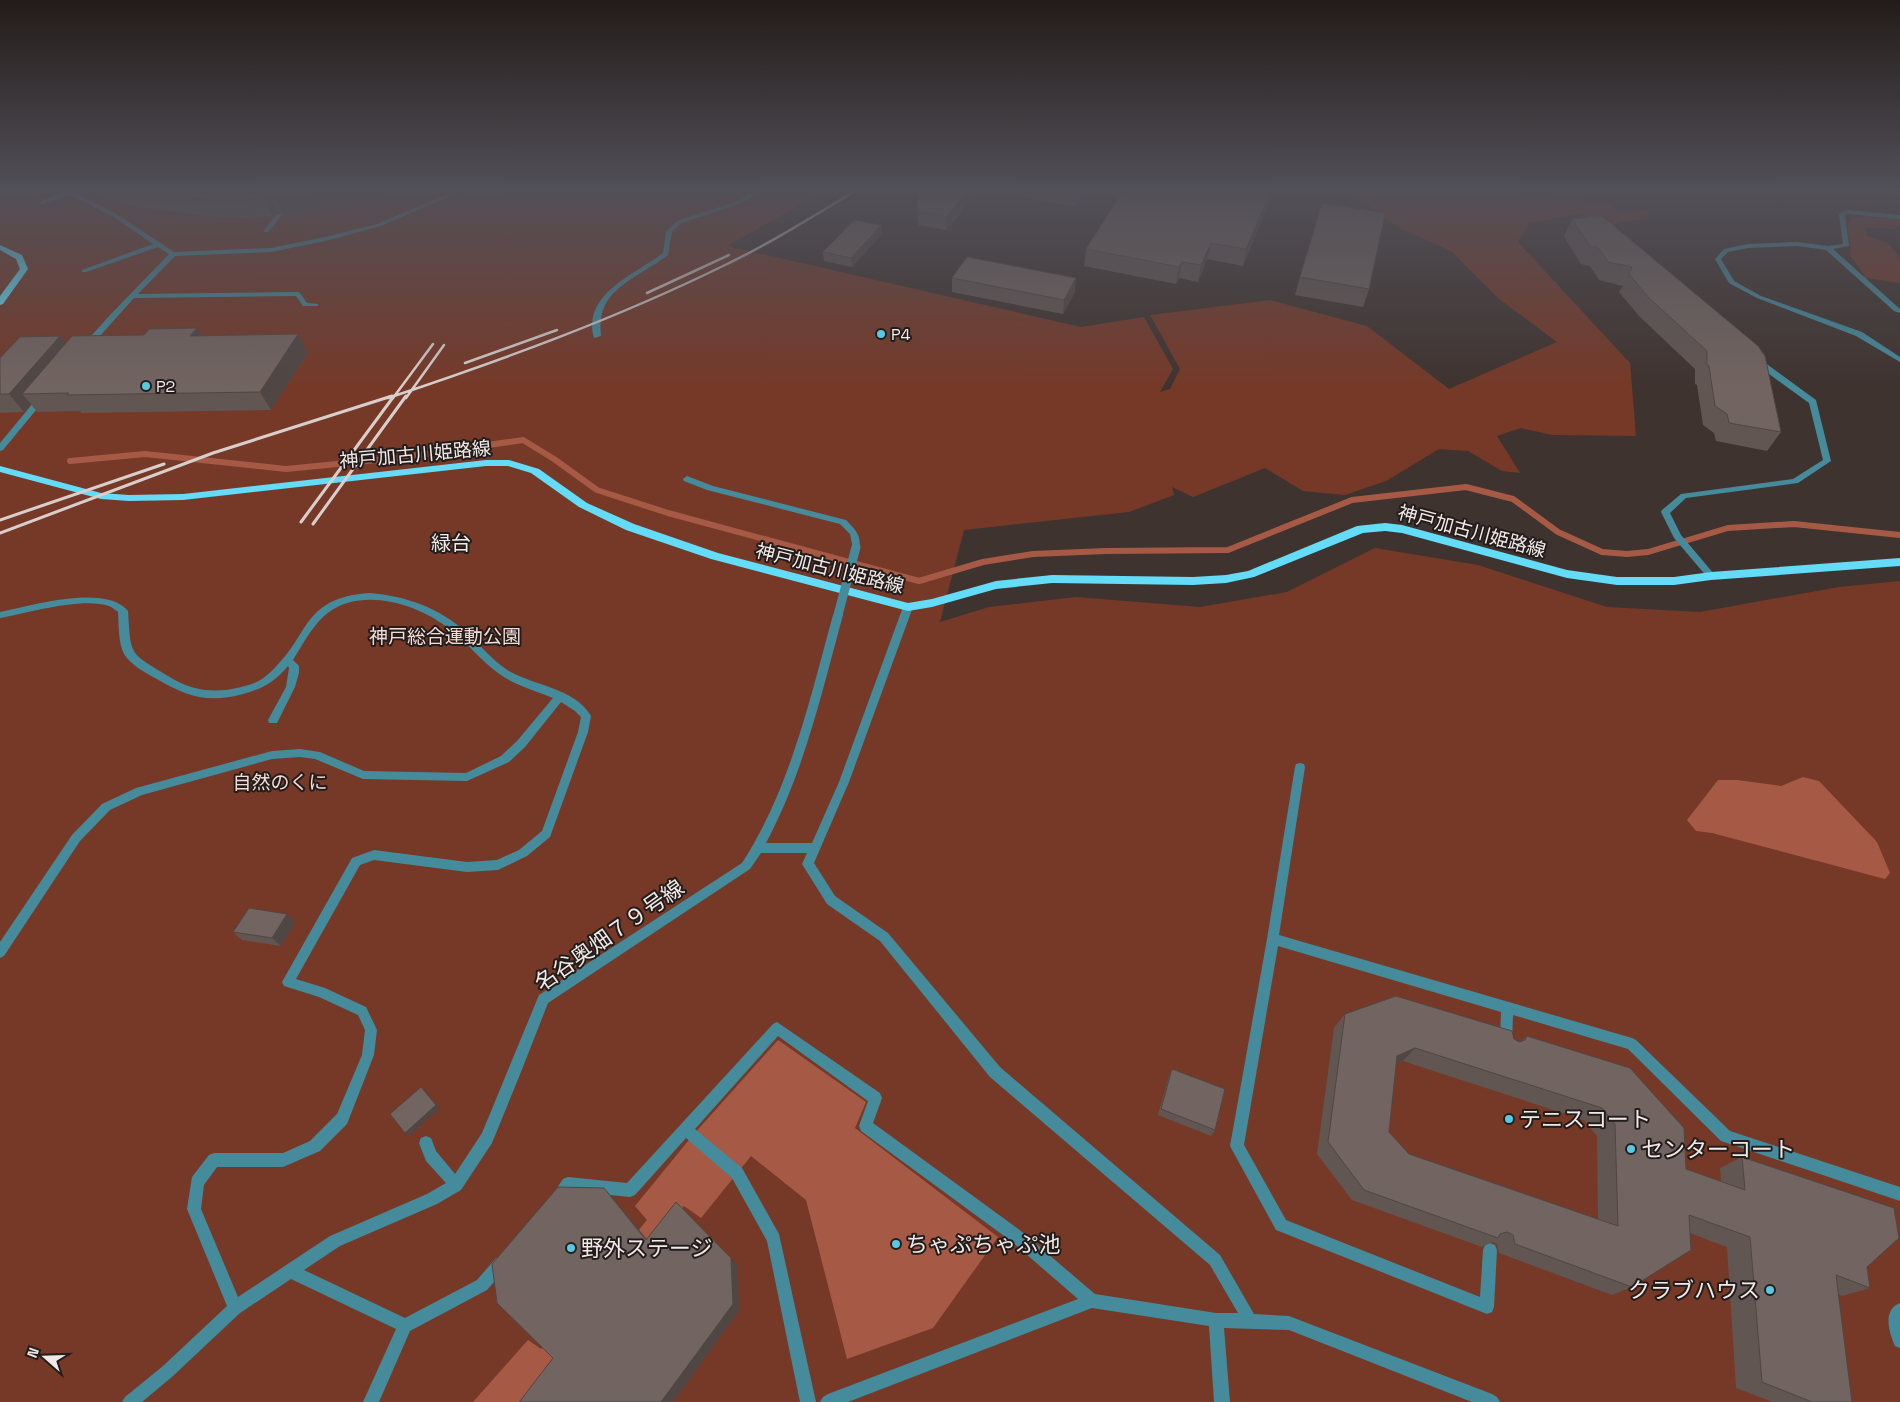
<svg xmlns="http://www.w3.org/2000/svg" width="1900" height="1402" font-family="'Space Grotesk','Noto Sans JP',sans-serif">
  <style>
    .green { fill: #763928 }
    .water { fill: #a65a45 }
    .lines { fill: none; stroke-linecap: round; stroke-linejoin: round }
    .stream { stroke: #a65a45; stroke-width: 6 }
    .street { fill: #458b9c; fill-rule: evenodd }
    .primary { fill: #64dbf7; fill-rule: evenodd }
    .rail-far1 { stroke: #d8cfcd; stroke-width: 2.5 }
    .rail { stroke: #d8cfcd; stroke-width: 3 }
    .street-bridge { stroke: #458b9c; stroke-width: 9 }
    .wall { fill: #625653; fill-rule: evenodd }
    .shaded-wall { fill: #504643 }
    .building { fill: #726460; stroke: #504643; fill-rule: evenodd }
    .poi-dot { fill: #58c9e3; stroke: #221c1a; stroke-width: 2 }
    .labels { text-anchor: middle; stroke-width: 4; stroke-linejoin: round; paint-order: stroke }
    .far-poi-label { font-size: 16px; fill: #f1e9e7; stroke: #221c1a; text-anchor: start }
    .street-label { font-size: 19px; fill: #f1e9e7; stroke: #221c1a }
    .park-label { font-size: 19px; fill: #f2dbd4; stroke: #221c1a }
    .neighbourhood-label { font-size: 20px; fill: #f1e9e7; stroke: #221c1a }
    .near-street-label { font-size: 22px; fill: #f1e9e7; stroke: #221c1a }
    .near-poi-label { font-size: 22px; fill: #f1e9e7; stroke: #221c1a; text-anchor: start }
  </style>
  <rect width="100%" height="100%" fill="#3f332f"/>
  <path class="green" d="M0,191H819L788,212L727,246L1081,327L1144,317L1173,369L1160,392L1170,389L1180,369L1150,315L1270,300L1367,326L1449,389L1557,342L1499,299L1451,251L1401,229L1348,191H1542L1548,199L1610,203L1617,211L1648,210L1647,219L1620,222L1612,226L1579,214L1529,223L1518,242L1630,363L1636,436L1552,435L1521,428L1497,436L1520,473L1502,471L1468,451L1439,449L1386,481L1345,495L1303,491L1265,468L1193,497L1172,487L1174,495L1129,512L964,530L940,622L989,607L1076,597L1200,607L1287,592L1375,548L1478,565L1607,607L1700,612L1839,587L1900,581V1402H0Z
    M1900,215V226L1893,229L1865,228L1867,236L1886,242L1900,257V283L1866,278L1850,255C1853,239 1843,236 1851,217Z"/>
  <path class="water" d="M1803,777L1819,781L1877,842L1890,873L1885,879L1712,833L1696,831L1687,820L1718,780H1737L1781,786Z
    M778,1040L866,1102L855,1128L998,1237L933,1328L847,1359L806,1200L751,1156L701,1218L684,1206L531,1402H473L528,1340L541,1349L647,1220L635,1206L693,1135Z"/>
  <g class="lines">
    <path class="stream" d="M70,461L145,454L286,469L398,458L523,440L554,459L597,490L668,513L919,581L983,562L1033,554L1106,551L1228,550L1352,500L1466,487L1513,499L1558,532L1602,552L1627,554L1648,552L1728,528L1794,524L1900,535"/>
    <path class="street" d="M66,191H73L118,215L174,252L271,248L325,237L377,224L455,191H462L381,226L325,241L271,252L175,256L138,294L298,292L300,293L307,303L318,304V306H303L296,296L134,298L90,347H87L83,345L110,315L169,254L158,247L86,272H82V270L153,244L114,217L70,195L42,204L39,202Z
      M753,191H760L742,203L681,223L672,232L668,255C649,270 615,284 605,305C600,315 600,326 601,336L594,338C581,294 636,274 663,253L666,232L677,221L738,201Z
      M1848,210L1900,215V219L1848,214L1845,215L1849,246L1833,249L1900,309V313L1894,311L1826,250L1798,246L1748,248L1728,252L1721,259L1734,281L1761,296L1862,332L1900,357V362L1856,336L1757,298L1729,283L1715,259L1724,249L1748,244L1798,242L1828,246L1843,244L1839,214Z
      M277,214L282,215L268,232H264V230Z
      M1754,359H1760L1816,400L1831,461L1798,483L1686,498L1670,513L1681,535L1714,574L1716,576L1711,579L1708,578L1674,538L1661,512L1662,510L1681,494L1793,479L1823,460L1809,403L1754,363Z
      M39,396H45L46,398L3,450L0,451V443Z
      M687,476L713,486L846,520C855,529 862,536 859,549H853L850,534L840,524L707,490L684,481L683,479Z
      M370,593C406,596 440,608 467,633C481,646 493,661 509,671C535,686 575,688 591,716L588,732L550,837L527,856L498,870L467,872L374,860L360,865L296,979L325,988L366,1007L377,1030L374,1055L347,1124L320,1151L283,1167H217L204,1185L201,1209L238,1297L330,1236L427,1194L446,1183L426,1161L419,1143L421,1138L426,1136L431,1138L436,1151L455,1174L482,1133L539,995L742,863C790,789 810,699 833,615L838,612L843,615C822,692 804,772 766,843H812L839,782L903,607L908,604L913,607L849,782L814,863L835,896L888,933L1000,1067L1220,1255L1254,1314L1289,1316L1492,1394L1497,1397L1500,1402H1472L1289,1330L1224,1328L1230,1402H1214L1209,1326L1092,1308L848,1402H820L823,1397L828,1394L1078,1299L1011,1241L861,1131L859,1126L868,1101L778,1036L695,1129L742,1168L779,1234L816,1402H800L767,1241L732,1178L686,1138L635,1195L630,1197L571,1191L563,1202L558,1204L553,1202L551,1197L563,1179L568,1177L627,1183L773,1024L777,1022L880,1093L882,1098L873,1123L1021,1231L1095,1294L1216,1313H1238L1210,1265L990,1077L880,941L827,904L802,864L807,853H761L750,869L548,1003L521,1072L492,1143L461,1190L437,1204L340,1246L304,1270L405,1318L477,1280L496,1258L501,1256L506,1258L508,1263L506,1268L487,1290L410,1331L379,1402H363L396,1329L291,1279L240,1313L173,1376L142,1402H122L125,1397L163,1366L227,1306L187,1209L192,1177L209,1155L214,1153H283L310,1141L337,1114L362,1055L365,1030L358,1015L319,997L284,986L282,982L352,858L374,850L467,862L497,860L519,850L542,831L578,732L581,717L575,711L561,702L525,747L509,762L467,781L363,779L315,759L300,757L272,759L142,795L110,810L80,841L4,956L0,958V942L72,835L102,804L136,788L272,751L300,749L320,752L364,771L466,773L501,756L517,741L553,698C534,690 514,685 498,673C479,659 465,640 447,627C417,604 363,587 329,612C313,624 303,644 293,660L299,666V673L295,687L277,723H269L268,720L286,687L289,668L288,666C275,682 262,689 243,694C207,704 186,696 155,678C144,672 131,665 124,654C118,642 119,626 118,612C115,610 112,607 109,606C82,597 28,613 0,618V612C30,606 106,583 128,611C131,657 129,652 168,676C192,691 214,694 241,687C248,685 256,683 262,679C272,672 279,663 286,655C299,639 306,619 323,607C337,597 353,594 370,593Z
      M1300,763L1304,764L1305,767L1279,935L1632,1038L1636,1040L1730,1131L1900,1187V1201L1721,1141L1628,1049L1513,1015L1512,1042L1510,1046L1506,1048L1502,1046L1500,1042L1501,1012L1278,946L1244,1145L1286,1220L1480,1297L1483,1250L1485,1245L1490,1243L1495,1245L1497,1250L1494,1307L1492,1312L1487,1314L1276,1230L1230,1146L1267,939L1295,767L1296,764Z
      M1900,1303V1348L1895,1346C1889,1332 1882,1310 1900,1303Z"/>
    <path class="primary" d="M0,245L22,255L28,269L3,304L0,305V296L20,269L16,259L0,250Z
      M486,460H509L539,469L587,503L634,524L718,553L908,603L932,599L996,581L1052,575L1193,577L1226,575L1248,571L1357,526L1385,523L1402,525L1567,570L1617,577H1674L1711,572L1900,558V566L1711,580L1674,585H1617L1567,578L1402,533L1385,531L1363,533L1254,577L1226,583L1193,585L1052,583L996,589L932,607L908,611L711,559L626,530L579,507L531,473L508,466H486L183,500L129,501L101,499L0,472V466L101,493L129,495L183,494Z"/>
    <path class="rail-far1" d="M647,293L729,255
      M465,363L557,330
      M388,398C502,360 615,319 723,266C769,244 812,217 855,191
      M393,398L433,344
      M406,398L444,345"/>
    <path class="rail" d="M0,520L164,464
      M301,522L394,396
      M313,524L406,396
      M0,533L213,453L392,396"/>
    <path class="street-bridge" d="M838,615L856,547"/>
  </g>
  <path class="wall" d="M93,191H408L384,198L329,209L284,215L277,212L273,216L248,218L206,216L132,206L102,197Z
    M919,191H975V195L946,230L918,225L917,193Z
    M1024,191H1085L1074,207L1023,197Z
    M1123,191H1274L1243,266L1207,259L1198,282L1179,278L1176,284L1084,266L1086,249Z
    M1550,191H1584L1581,197L1552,195Z
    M1602,216L1781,432L1767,451L1716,441L1714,433L1703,425L1697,385L1695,384V369L1639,316L1619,292L1623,286L1599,280L1590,266L1581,264L1564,236L1572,219Z
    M882,234L852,267L824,261L823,252Z
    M1300,277L1369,289L1363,307L1295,295Z
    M952,278L1075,292L1063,314L952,292Z
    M197,328L201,336L298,334L308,353L271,410L81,413L80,411L37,412L31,404L24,412L0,413V358L60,336L65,344L144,335Z
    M295,922L281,946L242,940L233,932Z
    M1345,1014L1514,1039L1519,1042L1522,1041L1527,1036L1686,1169L1721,1181L1720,1168L1742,1157L1867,1267L1870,1288L1842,1296L1838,1294L1852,1402H1773L1736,1388L1727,1247L1690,1233L1632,1287L1612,1295L1499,1253L1497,1244L1492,1242L1482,1247L1352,1200L1317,1154L1334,1028ZM1403,1061L1584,1120L1597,1136L1598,1219L1409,1154L1389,1132L1396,1064Z
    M1172,1069L1215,1130L1211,1136L1158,1115L1169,1076Z"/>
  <path class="shaded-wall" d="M325,191H408L384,198L329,209L284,215L275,197Z
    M968,191H975V195L946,230V217Z
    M1075,191H1085L1074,207Z
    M1271,191H1274L1243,266L1246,249Z
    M269,195L277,212L273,216L264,198Z
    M881,225L882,234L852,267L851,258Z
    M1211,243L1207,259L1198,282L1201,265Z
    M1182,262L1179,278L1176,284L1179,267Z
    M1076,278L1075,292L1063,314L1064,300Z
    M197,328L208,346L190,336Z
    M298,334L308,353L271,410L260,392Z
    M60,336L73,355L22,394L31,404L24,412L9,394Z
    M287,914L295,922L281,946L272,938Z
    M1415,1048L1403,1061L1385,1069L1397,1056Z
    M421,1087L440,1108L409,1136L405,1133Z
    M604,1188L613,1198L654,1248L646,1240Z
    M731,1258L738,1266L739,1311L673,1402H661Z"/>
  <path class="building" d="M135,191H325L275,197L269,195L264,198L239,200L197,199Z
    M919,191H968L946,217L918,211L917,193Z
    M1123,191H1271L1246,249L1211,243L1201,265L1182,262L1179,267L1086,249Z
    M1322,203L1385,213L1369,289L1300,277Z
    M1602,216L1758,346L1765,356L1781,432L1729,423L1727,414L1715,406L1709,366L1707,365V351L1649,298L1629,274L1632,267L1608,262L1599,248L1590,246L1572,219Z
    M854,220L881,225L851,258L823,252Z
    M967,257L1076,278L1064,300L952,278Z
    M197,328L190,336L298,334L260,392L67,395L69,393L22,394L72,336L144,335L149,329Z
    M60,336L9,394H0V358L20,337Z
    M249,908L287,914L272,938L233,932Z
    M1396,996L1512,1031L1514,1039L1519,1042L1525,1040L1527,1036L1630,1068L1684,1128L1686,1169L1745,1190L1742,1157L1894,1208L1899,1238L1867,1267L1870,1288L1836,1275L1852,1402H1812L1762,1382L1750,1237L1689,1215L1691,1250L1632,1287L1515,1244L1513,1235L1507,1232L1500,1234L1498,1238L1364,1190L1328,1142L1345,1014ZM1415,1048L1602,1108L1615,1124L1618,1226L1409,1154L1389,1132L1397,1056Z
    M1172,1069L1225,1089L1215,1130L1161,1109Z
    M421,1087L436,1105L405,1133L390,1114Z
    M558,1187L604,1188L646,1240L676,1202L731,1258L733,1304L661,1402H520V1401L553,1358L497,1303L492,1264Z"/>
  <linearGradient id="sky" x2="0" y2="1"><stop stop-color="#231c1a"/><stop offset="0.49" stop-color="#525058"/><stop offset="1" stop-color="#525058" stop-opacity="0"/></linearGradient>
  <rect width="1900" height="387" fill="url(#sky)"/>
  <g class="poi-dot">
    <circle cx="881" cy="334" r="5"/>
    <circle cx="146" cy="386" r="5"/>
    <circle cx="1509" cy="1119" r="5"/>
    <circle cx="1631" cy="1149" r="5"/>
    <circle cx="896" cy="1244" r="5"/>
    <circle cx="571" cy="1248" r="5"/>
    <circle cx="1770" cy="1290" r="5"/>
  </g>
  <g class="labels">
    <g class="far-poi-label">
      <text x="891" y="340">P4</text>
      <text x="156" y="392">P2</text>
    </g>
    <g class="street-label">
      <text transform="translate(415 454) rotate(-5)" y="7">神戸加古川姫路線</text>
      <text transform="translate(1472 531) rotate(15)" y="7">神戸加古川姫路線</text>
      <text transform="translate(830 568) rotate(14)" y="7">神戸加古川姫路線</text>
    </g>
    <g class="park-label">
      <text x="445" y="643">神戸総合運動公園</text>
      <text x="280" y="789">自然のくに</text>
    </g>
    <g class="neighbourhood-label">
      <text x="451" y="550">緑台</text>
    </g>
    <g class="near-street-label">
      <text transform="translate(609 935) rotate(-35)" y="8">名谷奥畑７９号線</text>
    </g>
    <g class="near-poi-label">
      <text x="1519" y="1127">テニスコート</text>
      <text x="1641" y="1157">センターコート</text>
      <text x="906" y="1252">ちゃぷちゃぷ池</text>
      <text x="581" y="1256">野外ステージ</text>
      <text x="1760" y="1298" text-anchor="end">クラブハウス</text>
    </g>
  </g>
  <g transform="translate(45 1357) rotate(290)" stroke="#221c1a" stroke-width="4" paint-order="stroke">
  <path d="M0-4L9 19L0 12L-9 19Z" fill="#f1e9e7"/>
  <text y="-8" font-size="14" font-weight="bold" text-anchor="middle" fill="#f1e9e7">N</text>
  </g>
</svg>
